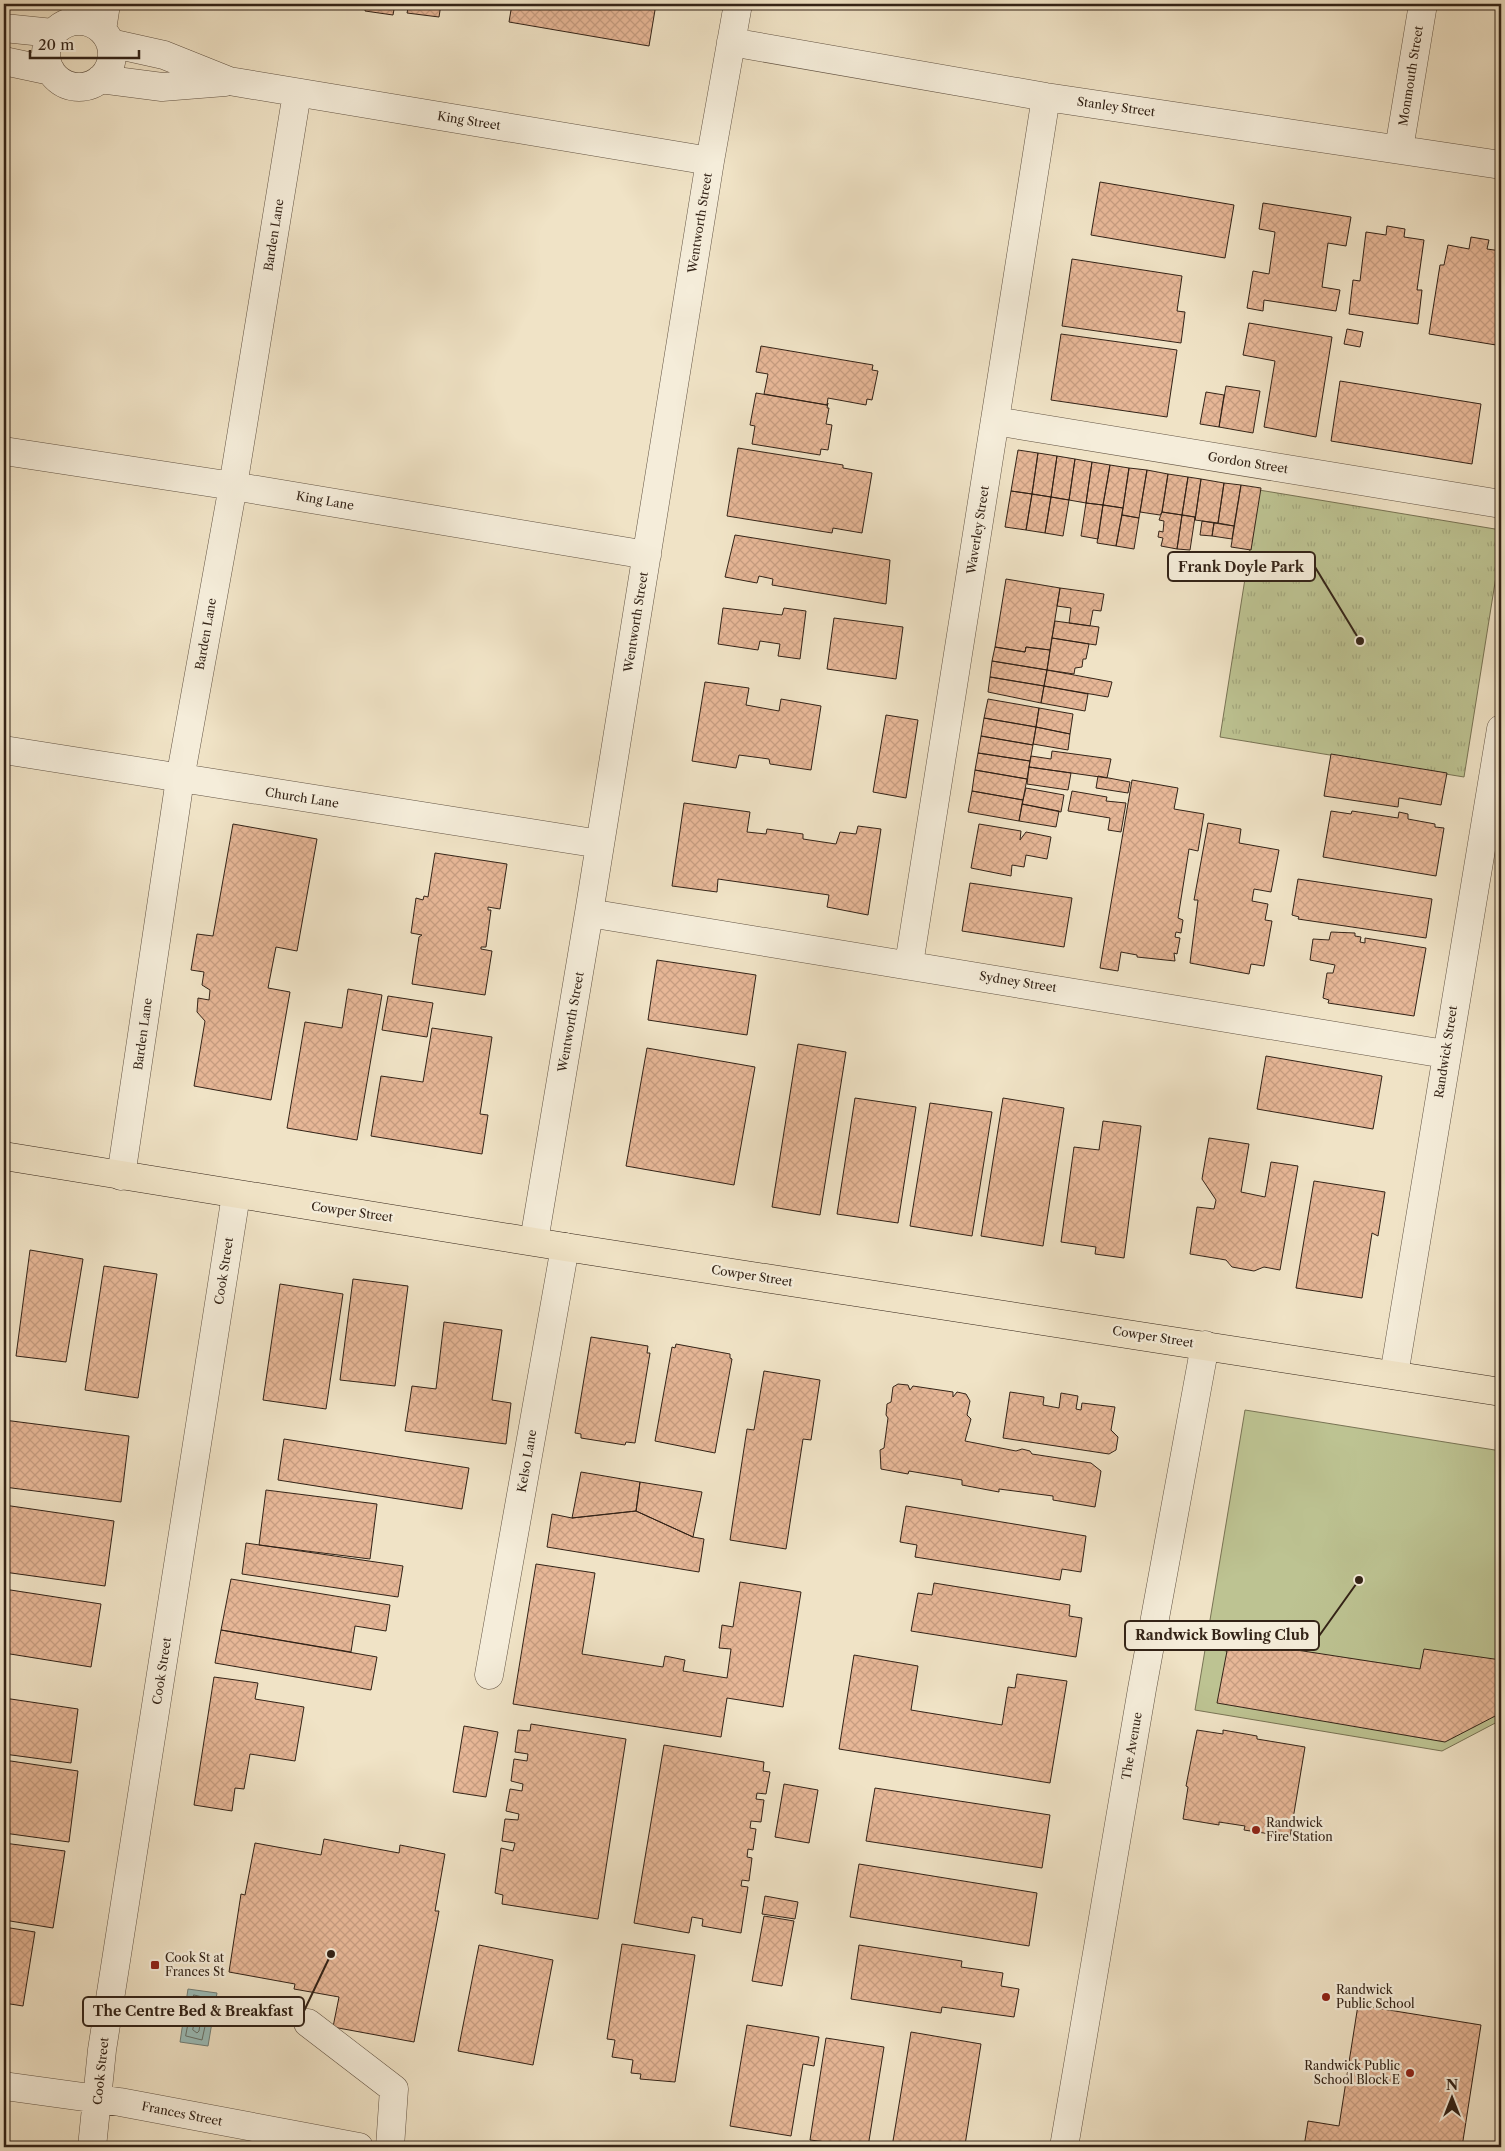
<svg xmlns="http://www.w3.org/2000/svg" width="1505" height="2151" font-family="'Libre Caslon Text',serif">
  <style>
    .grass { fill: url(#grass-tufts); stroke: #787354 }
    .garden { fill: #bdc392; stroke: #787354 }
    .water { fill: #9bbdb9; stroke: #717f78 }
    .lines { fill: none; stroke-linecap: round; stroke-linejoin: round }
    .shore { stroke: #677068; stroke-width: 1 }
    .building { fill: url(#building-cross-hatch); stroke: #332317 }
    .minor-casing { stroke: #625343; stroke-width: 29 }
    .major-casing { stroke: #332317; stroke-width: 29 }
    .minor { stroke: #f5edda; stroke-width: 28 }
    .major { stroke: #f0e3c6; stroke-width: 28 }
    .poi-dot { fill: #8f2418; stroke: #f5edda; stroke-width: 2 }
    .labels { text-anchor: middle; stroke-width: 4.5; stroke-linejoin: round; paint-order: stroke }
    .street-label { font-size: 12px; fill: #332317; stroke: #f5edda }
    .poi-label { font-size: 12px; fill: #332317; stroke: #f5edda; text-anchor: start }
    .leader { fill: none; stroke: #332317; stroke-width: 2 }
    .callout-dot { fill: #332317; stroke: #f5edda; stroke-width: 2 }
    .callout { fill: #f5edda; stroke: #332317; stroke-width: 2 }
    .callout-label { font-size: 14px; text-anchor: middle; font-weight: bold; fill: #332317 }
  </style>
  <defs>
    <pattern id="grass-tufts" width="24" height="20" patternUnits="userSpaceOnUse" patternTransform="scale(1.25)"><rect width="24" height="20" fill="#bdc392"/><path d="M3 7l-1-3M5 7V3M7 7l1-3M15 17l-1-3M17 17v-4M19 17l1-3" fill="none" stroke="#a3a77d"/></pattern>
    <pattern id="building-cross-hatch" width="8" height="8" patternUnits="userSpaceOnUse" patternTransform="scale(1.25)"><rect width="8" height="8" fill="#e7b797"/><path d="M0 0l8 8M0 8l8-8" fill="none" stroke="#c79d81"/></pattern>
  </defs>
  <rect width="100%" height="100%" fill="#f0e3c6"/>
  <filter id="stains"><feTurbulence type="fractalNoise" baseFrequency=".004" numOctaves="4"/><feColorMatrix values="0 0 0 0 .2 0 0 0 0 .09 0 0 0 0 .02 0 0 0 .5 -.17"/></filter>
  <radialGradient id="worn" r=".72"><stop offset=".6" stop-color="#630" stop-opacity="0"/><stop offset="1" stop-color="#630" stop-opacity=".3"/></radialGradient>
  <path class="grass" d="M1259,490L1501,530V545L1464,777L1220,737Z"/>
  <path class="garden" d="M1245,1410L1501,1451V1720L1442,1751L1195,1710Z"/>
  <path class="water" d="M188,1989L217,1993L208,2046L180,2042Z"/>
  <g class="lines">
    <path class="shore" d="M194,1995L211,1999L202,2040L186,2036Z
      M199,2002L203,2004L199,2031L197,2033L193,2030Z"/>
  </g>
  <path class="building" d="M366,4H395L393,15L365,11Z
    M409,4H441L439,17L407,13Z
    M512,4H656L649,46L509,22Z
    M1100,182L1234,205L1225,258L1091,235Z
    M1263,203L1351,217L1346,246L1328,243L1322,287L1340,290L1336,311L1264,300L1263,311L1247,308L1253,271L1269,274L1275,232L1259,229Z
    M1387,226L1405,229L1404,237L1424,240L1417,290H1422L1418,324L1349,314L1353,280L1360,281L1366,232L1386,235Z
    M1471,237L1489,240L1487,249L1501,251V310L1496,345L1429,334L1440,265H1444L1448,245L1469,249Z
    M1072,259L1182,276L1177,311L1185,312L1181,343L1062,326Z
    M1249,323L1332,337L1316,437L1264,427L1275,361L1243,355Z
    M1347,329L1363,332L1360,347L1344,344Z
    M1061,334L1177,350L1167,417L1051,400Z
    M761,346L873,365L872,370L878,371L872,400L867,399L866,405L828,398L827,405L764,394L768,374L756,372Z
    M1340,381L1481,404L1472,464L1331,441Z
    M1226,386L1260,391L1253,433L1219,427Z
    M1206,392L1224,395L1219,427L1200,424Z
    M756,393L827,405L828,403L827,408H829L826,424L832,425L828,450L821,449L820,455L752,444L755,426L750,425Z
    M738,448L843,465V468L872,473L862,533L833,528L832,533L727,516Z
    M1018,450L1038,453L1032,494L1011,491Z
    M1038,453L1057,456L1051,497L1032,494Z
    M1057,456L1075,459L1069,500L1051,497Z
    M1075,459L1092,462L1086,503L1069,500Z
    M1092,462L1110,465L1103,505L1086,503Z
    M1110,465L1129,468L1123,508L1103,505Z
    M1129,468L1147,470L1139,518L1122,515Z
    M1147,470L1168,474L1162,512L1160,515L1140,512Z
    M1168,474L1188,477L1182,515L1162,512Z
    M1188,477L1201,479L1195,520V517L1182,515Z
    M1201,479L1224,483L1218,523L1195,520Z
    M1224,483L1241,485L1234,526L1218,523Z
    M1241,485L1261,488L1251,550L1231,547Z
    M1011,491L1032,494L1026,530L1005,527Z
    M1032,494L1051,497L1045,533L1026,530Z
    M1051,497L1069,500L1063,536L1045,533Z
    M1086,503L1103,505L1098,539L1081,536Z
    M1103,505L1123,508L1116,546L1097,543Z
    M1162,512L1182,515L1177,549L1161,546L1163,538L1158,537L1159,531L1163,532L1164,521L1159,520Z
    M1122,515L1139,518L1134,549L1116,546Z
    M1182,515L1195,517L1190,550L1177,549Z
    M1202,521L1214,523L1212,536L1200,535Z
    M1214,523L1234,526L1232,539L1212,536Z
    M735,535L890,560L886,604L772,585L773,579L759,576L757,583L725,577Z
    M1006,579L1060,588L1050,650L1026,647L1025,652L995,647Z
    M1060,588L1104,594L1101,611L1093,610L1090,626L1069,623L1071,608L1057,606Z
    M723,608L782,615L784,608L806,611L800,659L778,656L780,644L760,641L758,650L718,644Z
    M834,618L903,627L896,679L827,669Z
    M1055,621L1099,627L1096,645L1052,638Z
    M1052,638L1089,644L1086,659H1083L1082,667L1075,668L1074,674L1047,670Z
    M995,647L1025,652L1026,647L1050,650L1047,670L992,661Z
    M992,661L1047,670L1044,686L990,677Z
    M1047,670L1112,682L1108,697L1044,686Z
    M990,677L1044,686L1041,703L988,692Z
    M705,682L749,688L746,705L779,711L781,699L821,706L811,770L770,764L769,759L739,755L736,768L692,761Z
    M1044,686L1088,694L1085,711L1041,703Z
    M988,699L1039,708L1036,727L984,718Z
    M1039,708L1073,714L1070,734L1036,727Z
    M886,715L918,720L906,798L873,792Z
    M984,718L1036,727L1033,745L981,736Z
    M1036,727L1070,734L1068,750L1033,744Z
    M981,736L1033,745L1030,761L978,753Z
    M1052,751L1111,759L1107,778L1029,767L1031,756L1051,759Z
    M978,753L1030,761L1027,779L975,770Z
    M1331,754L1447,773L1441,805L1399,798L1398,807L1324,796Z
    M1029,767L1071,773L1068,790L1027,784Z
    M975,770L1027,779L1023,800L972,791Z
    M1098,776L1130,782L1128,793L1096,788Z
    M1132,780L1178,788L1174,809L1204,814L1198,851L1189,849L1178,918L1183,920L1181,933L1176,932L1175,937L1180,938L1177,954L1174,953L1175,961L1137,957V955L1121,952L1118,971L1100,968Z
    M1026,788L1064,795L1061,812L1022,804Z
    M972,791L1023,800L1019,821L968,812Z
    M1072,791L1107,797L1106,801L1126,803L1121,832L1108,830L1110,818L1068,811Z
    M684,803L750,812L747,832L766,834L767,829L803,834V839L836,844L840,832L856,834L858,826L881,829L868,915L827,907L829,895L718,879L717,892L672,886Z
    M1022,804L1059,811L1056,827L1019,821Z
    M1331,811L1351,814L1352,811L1398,818L1399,812L1408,814V819L1435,824V827L1444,828L1436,876L1323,857Z
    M1208,823L1241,829L1239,843L1279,850L1271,892L1254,889L1252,901L1268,904L1265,920L1272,921L1264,966L1251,964L1249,974L1190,963L1198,900H1194Z
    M233,824L317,839L297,951L276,947L268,988L290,992L271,1100L194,1086L205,1021L197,1012L198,998L209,1000L210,990L202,985L204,972L191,970L197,934L213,936Z
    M979,824L1021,831L1020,840L1026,832L1051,837L1047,859L1026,855L1024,867L1012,865L1011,876L971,868Z
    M435,853L507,864L500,909L488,907V910H491L486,947H481V949L492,951L485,995L412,984L419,937L422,935L411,933L416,898L423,900L424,896L428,897Z
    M1298,879L1432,899L1426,938L1298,919L1299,917L1292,915Z
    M970,883L1072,898L1064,947L962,931Z
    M1331,932L1355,933V936L1361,937L1360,942L1365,943V938L1426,948L1414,1016L1328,1003L1329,1000L1323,998L1327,973H1333L1335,965L1310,960L1313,939L1329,940Z
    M657,960L756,975L747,1035L648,1020Z
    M348,989L382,995L357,1140L287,1128L305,1022L342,1028Z
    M388,996L433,1003L427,1037L382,1030Z
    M432,1028L492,1037L480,1114L488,1115L482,1154L371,1136L381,1076L423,1082Z
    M798,1044L846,1052L820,1215L772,1207Z
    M647,1048L755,1067L734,1185L626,1166Z
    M1266,1056L1382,1076L1373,1129L1257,1109Z
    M855,1098L916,1107L898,1223L837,1214Z
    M1003,1098L1064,1108L1043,1246L981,1236Z
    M930,1103L992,1112L972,1236L910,1226Z
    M1103,1121L1141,1126L1124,1258L1095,1254L1096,1247L1061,1242L1074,1147L1099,1150Z
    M1209,1138L1249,1144L1241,1192L1265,1197L1271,1162L1298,1166L1280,1270L1264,1267L1254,1271L1232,1267L1226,1260L1190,1254L1197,1207L1214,1209L1216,1200L1202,1179Z
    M1314,1181L1385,1192L1378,1236L1372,1233L1362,1298L1296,1288Z
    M30,1250L83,1259L66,1362L16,1356Z
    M104,1266L157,1274L138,1398L85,1390Z
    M353,1279L408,1286L395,1386L340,1380Z
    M280,1284L343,1294L326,1409L263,1400Z
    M444,1322L502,1330L492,1400L511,1403L506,1444L405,1431L412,1386L436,1389Z
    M591,1337L648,1346L647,1353H650L635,1443L626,1442L625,1445L581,1438V1434L575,1433Z
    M676,1344L730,1354V1358L732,1359L715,1453L655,1441L672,1347L675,1348Z
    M764,1371L820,1380L811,1440L803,1439L786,1549L730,1540L747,1429L754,1430Z
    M898,1384L908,1385L910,1390L913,1386L953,1392V1397L957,1392L966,1394L970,1401L967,1415L971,1419L965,1441L1016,1451L1022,1449L1030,1451L1032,1454L1091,1463L1101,1471L1095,1507L1053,1500V1496L999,1489V1492L962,1485V1480L909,1471L908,1474L881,1469L880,1450L884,1448L888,1418L886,1415L887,1404L891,1402L893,1387Z
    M1010,1392L1044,1397L1043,1405L1059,1408L1061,1393L1078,1396L1076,1409L1081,1410L1082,1403L1115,1407L1111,1430L1118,1437L1116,1450L1109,1454L1003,1438Z
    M4,1420L129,1436L121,1502L4,1487Z
    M284,1439L469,1468L462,1509L278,1480Z
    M581,1472L640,1482L636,1511L572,1518Z
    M640,1482L702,1492L693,1537L636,1511Z
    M266,1490L377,1504L370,1559L259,1545Z
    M4,1505L114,1521L105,1586L4,1572Z
    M906,1506L1086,1536L1081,1572L1062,1569L1060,1580L915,1557L917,1545L900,1542Z
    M636,1511L693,1537L704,1539L699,1572L547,1547L552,1514L572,1518Z
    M246,1543L403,1566L398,1597L242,1574Z
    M536,1564L595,1573L582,1654L663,1667L665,1656L685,1660L683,1671L727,1678L731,1649L719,1648L722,1625L733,1627L740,1582L801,1592L783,1707L727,1698L721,1737L513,1704Z
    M231,1579L390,1605L386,1631L355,1626L351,1652L221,1630Z
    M934,1583L1070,1605L1069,1616L1082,1618L1076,1657L911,1631L918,1593L932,1595Z
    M4,1589L101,1604L91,1667L4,1653Z
    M221,1630L377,1657L371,1690L215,1663Z
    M1212,1637L1420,1669L1424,1649L1501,1660V1713L1445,1742L1217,1703L1227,1651L1210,1648Z
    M854,1655L918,1666L911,1710L1002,1725L1008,1687L1015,1688L1017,1674L1067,1681L1050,1783L839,1749Z
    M214,1677L258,1683L255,1699L304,1707L295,1761L250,1754L244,1789L235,1788L232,1811L194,1805Z
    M4,1698L78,1709L71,1763L4,1754Z
    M531,1724L626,1739L598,1919L502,1904L503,1895L495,1893L501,1848L513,1851L515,1843L502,1841L505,1819L518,1820L519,1814L506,1811L510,1789L522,1791L523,1784L511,1781L514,1759L527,1761L528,1754L515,1752L518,1730L530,1731Z
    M464,1726L498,1732L486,1797L453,1792Z
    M1197,1730L1223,1734V1730L1257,1736V1739L1305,1747L1290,1837L1244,1830L1245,1826L1219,1822V1825L1183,1819L1188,1787L1186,1786Z
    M664,1745L764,1762L763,1771L770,1772L766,1794L757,1793L756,1799L764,1800L761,1822L751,1821L750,1828L756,1829L753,1850L748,1849L747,1857L752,1858L749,1881L742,1880L741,1886L748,1887L741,1933L702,1926L703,1919L692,1917L689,1933L634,1923Z
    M4,1760L78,1771L69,1842L4,1833Z
    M784,1784L818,1790L809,1843L775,1837Z
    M875,1788L1050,1815L1042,1868L866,1841Z
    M324,1839L399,1853L400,1845L445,1854L435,1911H439L414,2042L333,2027L339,1997L294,1989L295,1984L229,1972L241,1894L245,1895L255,1843L321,1855Z
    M4,1843L65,1851L53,1928L4,1920Z
    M859,1864L1037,1893L1029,1946L850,1917Z
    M765,1896L798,1902L795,1919L762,1914Z
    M764,1916L794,1921L782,1986L752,1981Z
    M4,1927L35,1932L23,2006L4,2003Z
    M622,1944L695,1955L675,2082L640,2079L641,2074L631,2073L633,2060L612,2057L615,2040L607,2039Z
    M479,1945L553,1960L533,2065L458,2051Z
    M859,1945L962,1961L961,1967L1003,1973L1001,1986L1019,1989L1014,2017L942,2007L941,2013L851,1999Z
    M1358,2005L1481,2025L1462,2147H1304L1308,2121L1339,2126Z
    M747,2025L819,2037L814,2066L803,2064L791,2136L730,2126Z
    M911,2032L981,2044L965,2145L962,2147H892Z
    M826,2038L884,2047L868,2147L810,2140Z"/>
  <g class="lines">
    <defs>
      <path id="minor" d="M46 54a33 33 0 1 1 66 0a33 33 0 1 1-66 0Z
        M4,28L53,33
        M102,30L106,4
        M731,42L1046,97L1501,165
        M110,43L164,55L229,81L710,161
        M4,61L51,71
        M100,79L162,87L225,82
        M1399,149L1423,4
        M995,421L1501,504
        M4,451L233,486L647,555
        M4,750L600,844
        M589,913L1445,1054
        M909,964L1046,97
        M121,1176L180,779L233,486L297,93
        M534,1241L589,913L710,161L738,4
        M1394,1375L1501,729
        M489,1675L565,1247
        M308,2023L394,2089L390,2147
        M4,2086L120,2102L359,2147
        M92,2147L102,2050L236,1195
        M1064,2147L1142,1689L1205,1345"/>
      <path id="major" d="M4,1156L565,1247L1501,1392"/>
    </defs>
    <use href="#minor" class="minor-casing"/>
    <use href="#major" class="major-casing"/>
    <use href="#minor" class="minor"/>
    <use href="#major" class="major"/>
  </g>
  <g class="poi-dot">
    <circle cx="1256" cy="1830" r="5"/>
    <rect x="150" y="1960" width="10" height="10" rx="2.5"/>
    <circle cx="1326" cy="1997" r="5"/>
    <circle cx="1410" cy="2073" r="5"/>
  </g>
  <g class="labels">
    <g class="street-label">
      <text transform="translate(1411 76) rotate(-81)" y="4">Monmouth Street</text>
      <text transform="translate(1116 107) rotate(8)" y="4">Stanley Street</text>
      <text transform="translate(469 121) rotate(9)" y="4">King Street</text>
      <text transform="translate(700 223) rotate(-81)" y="4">Wentworth Street</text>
      <text transform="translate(274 235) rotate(-81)" y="4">Barden Lane</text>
      <text transform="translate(1248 463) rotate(9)" y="4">Gordon Street</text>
      <text transform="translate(325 501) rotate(10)" y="4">King Lane</text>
      <text transform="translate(978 530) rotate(-81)" y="4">Waverley Street</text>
      <text transform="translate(636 622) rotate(-81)" y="4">Wentworth Street</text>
      <text transform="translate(206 634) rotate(-80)" y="4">Barden Lane</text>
      <text transform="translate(302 798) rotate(9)" y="4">Church Lane</text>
      <text transform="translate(1018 982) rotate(9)" y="4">Sydney Street</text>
      <text transform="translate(571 1022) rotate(-80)" y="4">Wentworth Street</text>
      <text transform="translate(143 1034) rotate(-82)" y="4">Barden Lane</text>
      <text transform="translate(1446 1052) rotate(-81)" y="4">Randwick Street</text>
      <text transform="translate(352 1212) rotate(8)" y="4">Cowper Street</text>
      <text transform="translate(224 1271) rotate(-81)" y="4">Cook Street</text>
      <text transform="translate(752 1276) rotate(9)" y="4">Cowper Street</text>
      <text transform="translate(1153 1337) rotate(9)" y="4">Cowper Street</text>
      <text transform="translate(527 1461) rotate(-80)" y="4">Kelso Lane</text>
      <text transform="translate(162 1671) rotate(-81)" y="4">Cook Street</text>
      <text transform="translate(1132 1746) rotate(-80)" y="4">The Avenue</text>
      <text transform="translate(101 2071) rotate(-84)" y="4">Cook Street</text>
      <text transform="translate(182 2114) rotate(11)" y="4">Frances Street</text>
    </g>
    <g class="poi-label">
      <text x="1266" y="1827">Randwick<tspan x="1266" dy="14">Fire Station</tspan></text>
      <text x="165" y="1962">Cook St at<tspan x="165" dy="14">Frances St</tspan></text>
      <text x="1336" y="1994">Randwick<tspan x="1336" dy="14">Public School</tspan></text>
      <text x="1400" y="2070" text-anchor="end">Randwick Public<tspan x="1400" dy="14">School Block E</tspan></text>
    </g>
  </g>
  <path class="leader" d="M1360 641L1315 567M1359 1580L1319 1636M331 1954L304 2011"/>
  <g class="callout-dot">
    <circle cx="1360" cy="641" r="5"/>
    <circle cx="1359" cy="1580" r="5"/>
    <circle cx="331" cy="1954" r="5"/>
  </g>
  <g class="callout">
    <rect x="1168" y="552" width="147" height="29" rx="5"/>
    <rect x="1125" y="1621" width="194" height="29" rx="5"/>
    <rect x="83" y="1997" width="221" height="29" rx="5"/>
  </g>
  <g class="callout-label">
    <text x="1241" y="572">Frank Doyle Park</text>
    <text x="1222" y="1640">Randwick Bowling Club</text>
    <text x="193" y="2016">The Centre Bed &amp; Breakfast</text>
  </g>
  <rect width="1505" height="2151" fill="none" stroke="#f0e3c6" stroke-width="20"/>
  <rect x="5" y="5" width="1495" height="2141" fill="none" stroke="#332317" stroke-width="2.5"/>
  <rect x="10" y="10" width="1485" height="2131" fill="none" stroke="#332317"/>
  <g transform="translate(1452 2098)" stroke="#f5edda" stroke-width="4" paint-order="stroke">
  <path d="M0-4L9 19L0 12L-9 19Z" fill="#332317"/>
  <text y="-8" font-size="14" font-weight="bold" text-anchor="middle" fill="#332317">N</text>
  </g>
  <path d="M30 50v8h109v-8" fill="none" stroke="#332317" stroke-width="2.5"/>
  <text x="38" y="50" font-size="15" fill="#332317" stroke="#f5edda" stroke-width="4" paint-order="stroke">20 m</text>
  <rect width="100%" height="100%" filter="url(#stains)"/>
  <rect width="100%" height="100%" fill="url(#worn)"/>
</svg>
